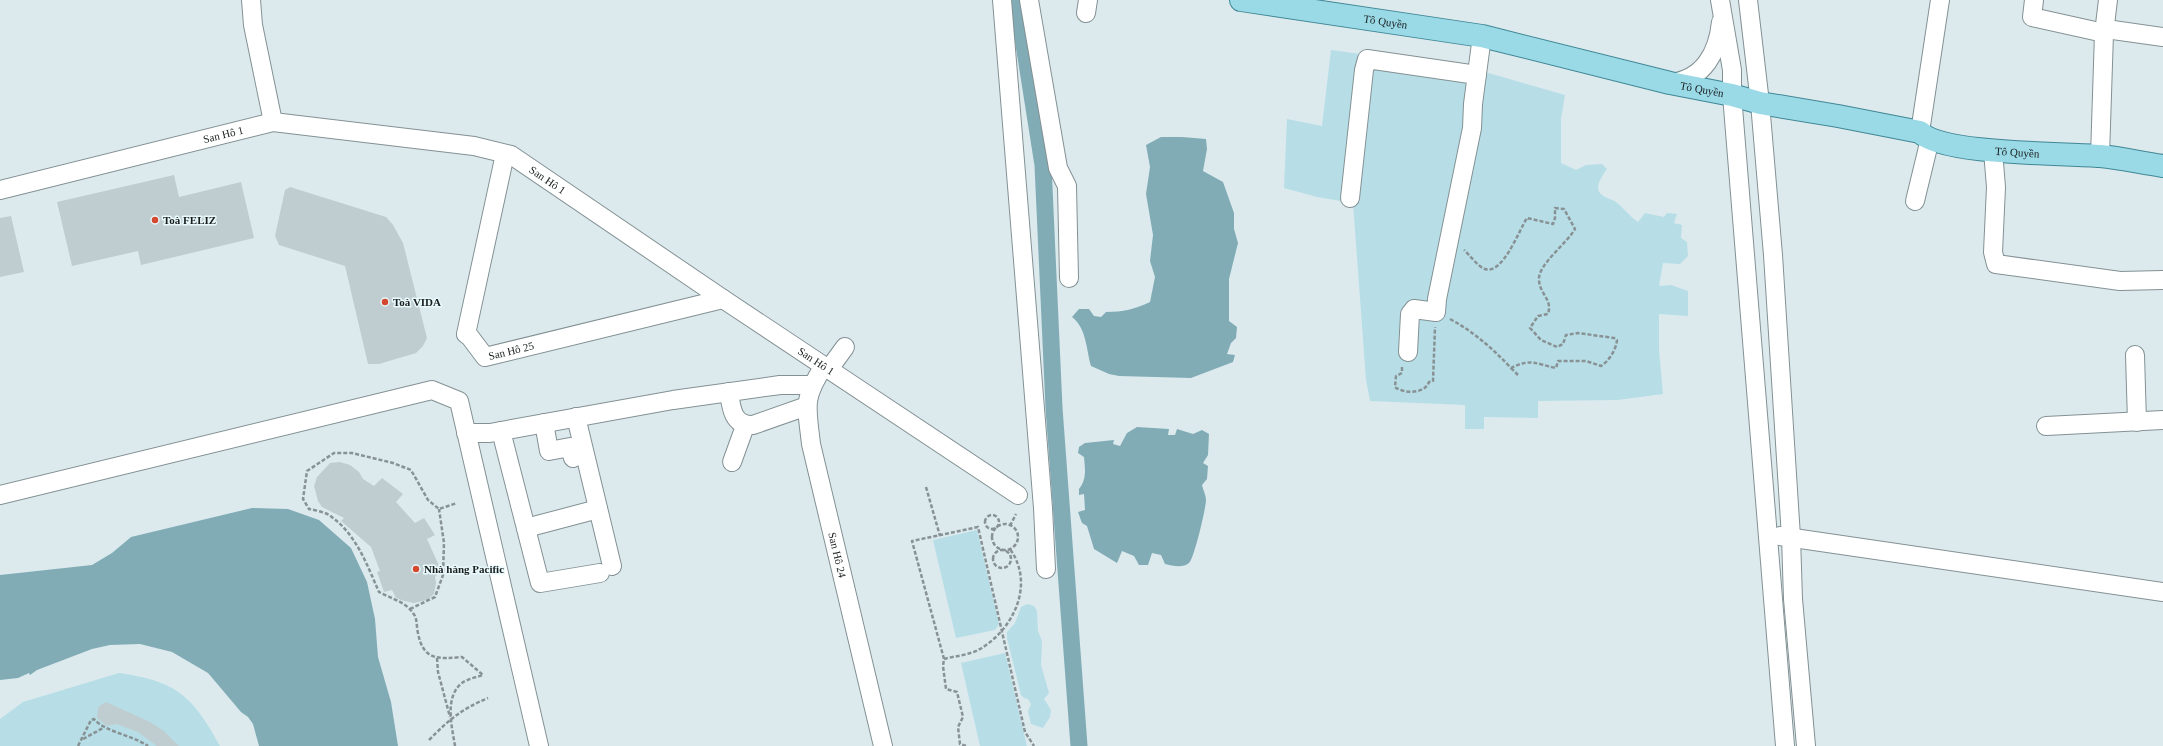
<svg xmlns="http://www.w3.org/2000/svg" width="2163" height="746" font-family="'Times New Roman',serif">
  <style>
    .green { fill: #b7dee6 }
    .water { fill: #81acb6 }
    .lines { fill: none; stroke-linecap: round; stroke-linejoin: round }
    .canal { stroke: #81acb6; stroke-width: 17 }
    .building { fill: #bfcdd0 }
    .minor-casing { stroke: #839194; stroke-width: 20 }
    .major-casing { stroke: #408795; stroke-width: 24 }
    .path { stroke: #889295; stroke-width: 2.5; stroke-dasharray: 4 2; stroke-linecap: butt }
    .minor { stroke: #fff; stroke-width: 18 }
    .major { stroke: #9ad9e6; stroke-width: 22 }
    .poi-dot { fill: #d3482e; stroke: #e9f8fb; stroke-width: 1.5 }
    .labels { text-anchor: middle; stroke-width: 3; stroke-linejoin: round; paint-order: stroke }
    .street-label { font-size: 11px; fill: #181d1e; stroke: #e9f8fb }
    .poi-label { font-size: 11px; font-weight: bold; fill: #181d1e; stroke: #e9f8fb; text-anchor: start }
  </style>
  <rect width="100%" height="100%" fill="#dceaee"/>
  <path class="green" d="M1331,50L1478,70L1565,95L1561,119V163L1576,170L1586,165L1602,164L1607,169C1602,176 1593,188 1602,195C1605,198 1612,199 1616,202C1624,208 1629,216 1638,222L1645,213L1664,217L1667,213L1677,214L1674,223L1682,225L1681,238L1687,242L1688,256L1680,264L1663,263L1659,286L1671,285L1688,291V316L1659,314V350L1663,394L1618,400L1538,401V418L1484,417V429H1465V405L1370,401L1366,380L1353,203L1317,197L1284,188L1287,119L1322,126Z
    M977,530L999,624L995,630L956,638L933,540Z
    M1027,604L1034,606L1037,611L1038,631L1042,641L1041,665L1049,693L1044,699L1051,710L1050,717L1043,728L1031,724L1028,711L1031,704L1028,699L1024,698L1021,695L1007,638V632L1015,623L1021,607Z
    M1005,653L1027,746H980L961,663Z
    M119,673C176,681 193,696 220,746H0V719L23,702Z"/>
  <path class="water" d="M1161,137H1182L1206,139L1207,149L1203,171L1223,182L1234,213V229L1238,243L1229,279V321L1237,327L1236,338L1231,343L1227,354L1235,355L1233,362L1191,378L1119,376L1109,374L1091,366C1086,349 1087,329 1072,317L1079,309H1089L1094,316L1101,317L1106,312C1123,312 1135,309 1150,302L1155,277L1150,261L1153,235L1146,194L1150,167L1146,145Z
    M1137,427L1169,429L1168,435H1175L1177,429L1193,434L1202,430L1209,434L1208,455L1203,463L1208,466L1207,479L1202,485C1203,490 1206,495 1206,500C1206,508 1194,559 1189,563C1183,568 1173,566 1165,564L1161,555L1152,553L1148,565H1139L1134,556L1122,551L1117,563L1094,549L1087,526L1082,523L1078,512L1085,510L1084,494L1079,495V489C1087,479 1085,469 1084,457L1078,453L1079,447L1085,443L1114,440L1113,444L1120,446L1127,433Z
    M252,508L288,509L319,520L351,548L367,582L375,619L378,657L391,702L398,746H259L253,724L248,717L241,712L208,673L172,652L140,644L110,645L92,649L37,670L30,675L29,673L18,678L0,680V575L92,565L112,553L131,537Z"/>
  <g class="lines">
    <path class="canal" d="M1017,0L1043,165L1054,408L1079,746"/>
  </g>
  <path class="building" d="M174,175L179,197L241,182L254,238L141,265L138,251L72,266L57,202Z
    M290,187L386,217L393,225L403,243L427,338L423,346L416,353L379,364H368L345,266L279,245L275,236L285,190Z
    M11,216L24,272L0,277V218Z
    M340,462L350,465L359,472L363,479L374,486L382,478L403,494L396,502L415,523L424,518L435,535L427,539L441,570L435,577L436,583L434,594L427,600L414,603L404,601L396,598L392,590L384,592L377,572L380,571L371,547L341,521L344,518L322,507L318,501L314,486L317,477L330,463Z
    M106,702L150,722L164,731L179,746H157L138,732L116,724L107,726L97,718L98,707Z"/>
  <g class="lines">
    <defs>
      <g id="minor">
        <path d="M251,0L253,25L273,122"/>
        <path d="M1002,0L1043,508L1046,569"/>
        <path d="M1029,0L1058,168L1067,186L1069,278"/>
        <path d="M1720,0L1732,70V95L1785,746"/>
        <path d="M1748,0L1760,103L1773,255L1791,537L1793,599L1806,746"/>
        <path d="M2034,0L2032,17L2104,33"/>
        <path d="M1086,13L1088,0"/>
        <path d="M2106,29L2163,37"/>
        <path d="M1671,83C1704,79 1718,52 1721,22"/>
        <path d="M1920,132L1940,0"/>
        <path d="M1993,151L1996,187L1993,252L1996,264L2120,281L2163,280"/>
        <path id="s1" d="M505,154L466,334L470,337L485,357L723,299"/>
        <path d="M2100,156L2104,33L2108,0"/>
        <path id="s2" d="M0,190L273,122L474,146L511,155L723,299L1018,495"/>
        <path d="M1350,198L1364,70L1367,59L1477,75"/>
        <path d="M1915,201L1930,139"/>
        <path d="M1408,352L1410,314L1414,309L1436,312L1437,299L1472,128L1473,104L1482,36"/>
        <path d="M2135,355L2137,422"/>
        <path id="s3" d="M824,366C802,399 807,407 811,444L883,746"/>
        <path d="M829,369L845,347"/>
        <path d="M729,392C731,408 733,426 753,425L807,406"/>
        <path d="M576,417L612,566"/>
        <path d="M544,423L549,451L570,447L573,458"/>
        <path d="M2046,426L2163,420"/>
        <path d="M501,431L540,583L600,573"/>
        <path d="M466,433H490L673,400L780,385H811"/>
        <path d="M732,462L745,426"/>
        <path d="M0,495L432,390L459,401L539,746"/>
        <path d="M526,528L598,509"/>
        <path d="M1780,536L2163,592"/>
      </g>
      <g id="major">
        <path id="s4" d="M1241,0L1482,36L1670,83L1732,95L1760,103L1838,116L1920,132C1941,155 2065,153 2100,156C2121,158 2142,163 2163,166"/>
      </g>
    </defs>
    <use href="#minor" class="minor-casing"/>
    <use href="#major" class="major-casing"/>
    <path class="path" d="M1450,319C1474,332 1492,348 1511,368C1531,358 1536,364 1556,368L1558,361H1586L1601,366C1609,361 1616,350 1617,340L1614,338L1578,333L1566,335L1563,344L1557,347L1541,340L1530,328L1538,316L1548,314C1553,299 1539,294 1539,279C1538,265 1568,242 1575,229L1564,209L1555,208V218L1553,224L1527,218C1519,230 1503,275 1485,269C1477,266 1470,255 1464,250
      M1402,367V373L1396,376L1395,387C1404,394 1425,394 1429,382L1433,381L1435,327
      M1511,368L1518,375
      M926,487L940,536
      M985 522a7 7 0 1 1 14 0a7 7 0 1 1-14 0Z
      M992 537a13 13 0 1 1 26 0a13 13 0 1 1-26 0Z
      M1010,526L1016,514
      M993 559a9 9 0 1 1 18 0a9 9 0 1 1-18 0Z
      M410,609L435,597L443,575L444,543L439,509
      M437,658L438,672L450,717
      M944,659C955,656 970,655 980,649C1014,629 1035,584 1010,549
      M83,739L103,728
      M429,740C450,719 460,710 488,698
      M78,746L91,720L94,719C105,732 132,735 148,746
      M455,746C452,727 444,697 462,683C467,679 477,677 483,675L462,657C439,659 423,661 418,633C416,626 418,619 413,613C406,602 390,598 379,592C367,565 356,533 329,515C324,512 315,510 309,509L303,499L307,471L334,453H352L393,463L411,470L428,500L439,509L457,503
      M966,746L960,744L958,727L963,717L957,692L946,689L943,666L944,659L912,541L978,527L1025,732L1034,746"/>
    <use href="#minor" class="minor"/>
    <use href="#major" class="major"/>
  </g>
  <g class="poi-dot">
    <circle cx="155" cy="220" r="4"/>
    <circle cx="385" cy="302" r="4"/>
    <circle cx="416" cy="569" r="4"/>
  </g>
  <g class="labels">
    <g class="street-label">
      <text dy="4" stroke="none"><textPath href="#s4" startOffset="146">Tô Quyền</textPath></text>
      <text dy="4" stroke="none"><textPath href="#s4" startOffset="470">Tô Quyền</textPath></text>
      <text dy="4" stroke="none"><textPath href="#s2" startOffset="230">San Hô 1</textPath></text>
      <text dy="4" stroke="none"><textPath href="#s4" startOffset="793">Tô Quyền</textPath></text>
      <text dy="4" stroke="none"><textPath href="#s2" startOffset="566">San Hô 1</textPath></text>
      <text dy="4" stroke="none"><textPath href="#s1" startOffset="241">San Hô 25</textPath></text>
      <text dy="4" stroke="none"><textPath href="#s2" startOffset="890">San Hô 1</textPath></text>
      <text dy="4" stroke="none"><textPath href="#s3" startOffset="196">San Hô 24</textPath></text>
    </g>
    <g class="poi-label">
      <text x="163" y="224">Toà FELIZ</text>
      <text x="393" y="306">Toà VIDA</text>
      <text x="424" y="573">Nhà hàng Pacific</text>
    </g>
  </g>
</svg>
